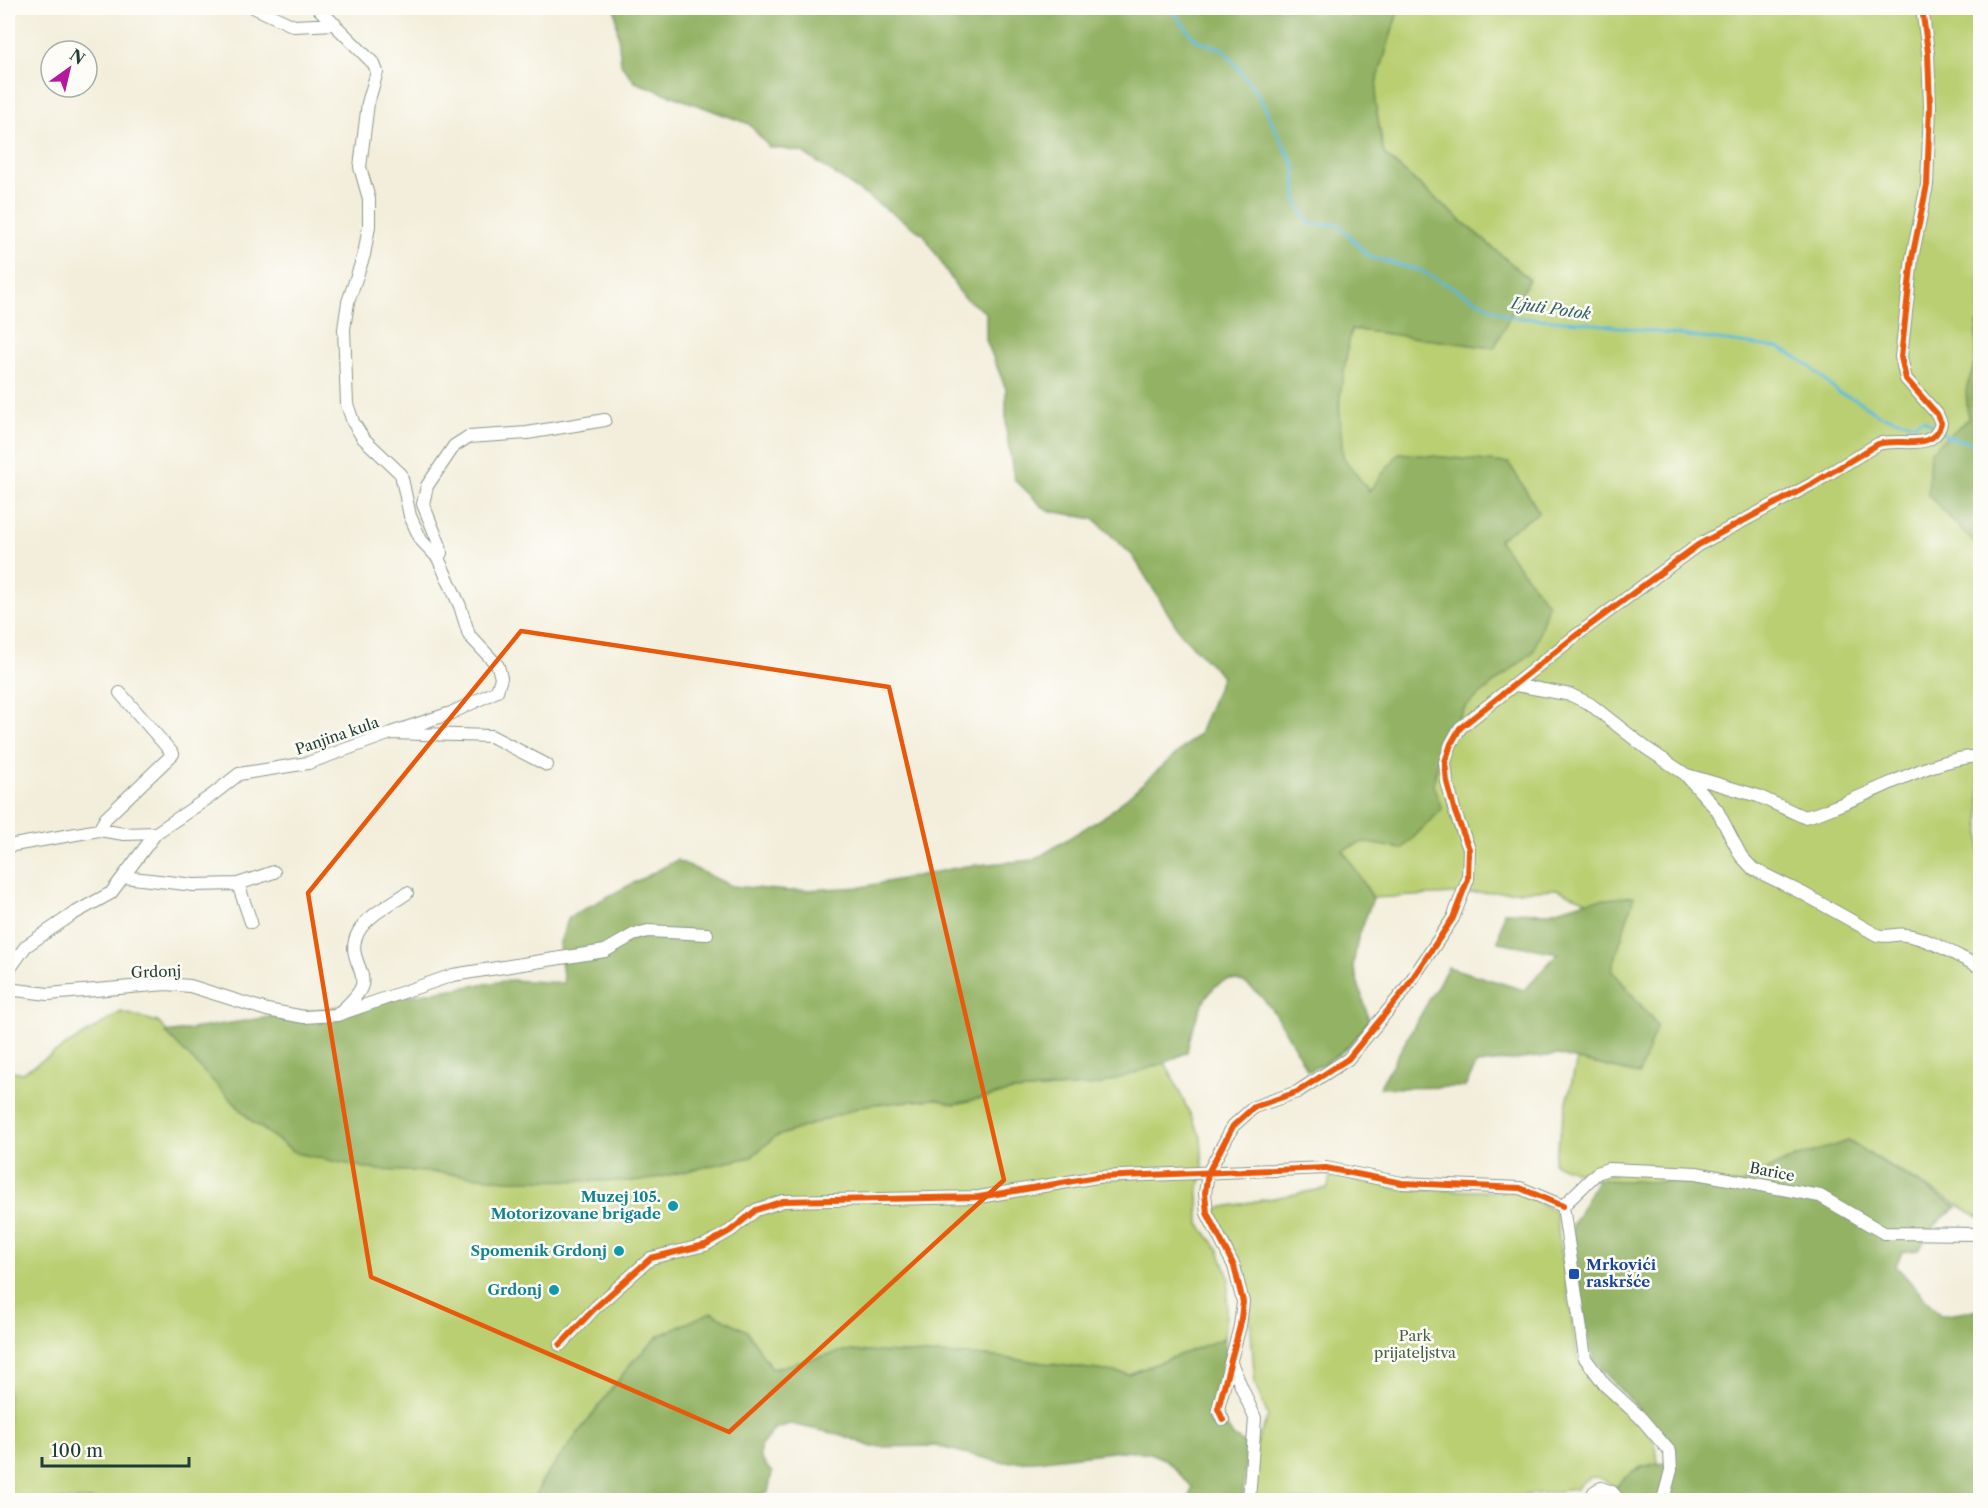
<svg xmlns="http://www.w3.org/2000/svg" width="1988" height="1508" font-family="'Libre Caslon Text',serif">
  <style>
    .green { fill: #bacf72; stroke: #6c8653; stroke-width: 1.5 }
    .forest { fill: #93b264; stroke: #59784c; stroke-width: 1.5 }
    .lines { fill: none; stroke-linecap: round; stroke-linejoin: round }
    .stream { stroke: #59b9d8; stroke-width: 3 }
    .minor-casing { stroke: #899688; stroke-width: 14 }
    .minor { stroke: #fff; stroke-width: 12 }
    .cycleway-casing { stroke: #fdfcf7; stroke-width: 10 }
    .cycleway { stroke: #e8590c; stroke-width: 6 }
    .marked { fill: none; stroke: #e8590c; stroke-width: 4.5; stroke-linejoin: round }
    .culture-dot { fill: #0f9aa8; stroke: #fdfcf7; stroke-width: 2 }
    .transit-dot { fill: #1a4fb4; stroke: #fdfcf7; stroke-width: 2 }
    .labels { text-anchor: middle; stroke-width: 5; stroke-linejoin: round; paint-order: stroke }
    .street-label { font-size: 15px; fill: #1f3d34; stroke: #fdfcf7 }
    .culture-label { font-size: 15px; font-weight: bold; fill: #0d838f; stroke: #fdfcf7; text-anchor: end }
    .transit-label { font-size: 15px; font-weight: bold; fill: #164399; stroke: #fdfcf7; text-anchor: start }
    .park-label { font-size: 15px; fill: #466244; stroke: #fdfcf7 }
    .water-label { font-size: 16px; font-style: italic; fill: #306265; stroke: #fdfcf7 }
  </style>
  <rect width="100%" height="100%" fill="#fdfcf7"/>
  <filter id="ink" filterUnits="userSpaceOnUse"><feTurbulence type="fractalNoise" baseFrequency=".0167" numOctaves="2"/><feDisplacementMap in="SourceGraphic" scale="12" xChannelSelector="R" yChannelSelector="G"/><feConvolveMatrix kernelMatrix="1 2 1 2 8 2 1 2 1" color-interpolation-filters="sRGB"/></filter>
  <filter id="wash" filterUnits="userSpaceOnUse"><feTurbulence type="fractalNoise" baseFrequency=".008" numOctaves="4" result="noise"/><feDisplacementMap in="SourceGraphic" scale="24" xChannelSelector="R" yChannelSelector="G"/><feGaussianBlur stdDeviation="1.35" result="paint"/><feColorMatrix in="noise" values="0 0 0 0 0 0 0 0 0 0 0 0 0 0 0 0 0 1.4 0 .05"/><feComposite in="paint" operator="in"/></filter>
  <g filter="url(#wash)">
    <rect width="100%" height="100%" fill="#f3eedb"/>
    <path class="green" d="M1399,8H1980V1218L1848,1141L1740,1185L1597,1180L1553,1163L1592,994L1585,900L1557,889L1373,898L1342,850L1363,842L1402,849L1433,785L1442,742L1466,706L1534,651C1503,621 1350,484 1343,455C1333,414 1344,370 1351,329L1494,348L1529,279L1384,154L1375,103L1378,78Z
      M121,1012L158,1022L251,1121L296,1153L376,1170L435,1172L507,1180L641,1181L751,1157L775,1137L866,1105L936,1099L955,1104L1013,1091L1098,1085L1165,1062L1201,1137L1203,1168L1198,1194L1199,1224L1219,1250L1229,1278L1224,1338L1129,1374L989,1356L844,1351L772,1369L747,1331L633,1361L542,1481L534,1500H8V1070L22,1073Z
      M1330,1175L1400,1189L1518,1192L1555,1211L1577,1355C1593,1400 1637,1407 1655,1444C1657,1449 1657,1457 1658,1463L1638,1468L1615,1487C1598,1475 1590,1472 1576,1489L1487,1500H1253L1256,1444L1268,1416L1255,1384L1248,1292L1240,1263L1213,1209L1328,1188Z"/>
    <path class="forest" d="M615,8H1399L1378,78L1375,103L1384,154L1529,279L1494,348L1351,329L1339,402L1343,457L1369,491L1399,453L1509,463L1539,512L1498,540L1548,604L1534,651L1466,706L1442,742L1433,785L1442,809L1402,849L1363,842L1343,850L1373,898L1358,938L1353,966L1369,1020C1352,1046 1336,1060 1308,1071C1294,1049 1282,1020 1264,1000C1217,946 1195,1013 1187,1052L1165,1063L1098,1085L1013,1091L955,1104L936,1099L866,1105L775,1137L751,1157L641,1181L507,1180L435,1172L376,1170L296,1153L252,1121L166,1033L511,980L564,983L559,945L569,917L677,860L732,886L788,891L862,887L966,866L1034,860L1108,814L1199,734L1222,676L1181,634L1133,556L1094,519L1046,510L1014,479L1006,430V389L986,340V313L962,296L924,235L802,152L769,147L749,124L635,82L621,64Z
      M1980,321V549L1928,495L1930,452L1968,419L1966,390L1975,362L1977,324Z
      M1634,896L1612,970L1657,1025L1639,1074L1557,1055L1477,1064L1465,1087L1379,1088L1448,967L1524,990L1558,953L1498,942L1504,912L1546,913L1587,901Z
      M1848,1141L1957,1207L1940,1220L1918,1250L1902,1252L1896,1266L1940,1315L1980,1309V1500H1611C1620,1472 1646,1462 1674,1463V1448L1605,1373L1594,1359L1589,1344L1575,1263L1573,1224L1597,1180L1739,1185L1785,1161Z
      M711,1312L747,1331L772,1369L844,1351L989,1356L1129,1374L1224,1338L1227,1360L1215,1394L1216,1411L1234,1437L1247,1445L1243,1500H1189L1192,1487L1166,1460L1150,1453L1120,1451L1035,1461L1000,1462L936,1446L872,1447L842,1435L790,1424L774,1429L760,1447V1458L772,1473L768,1492L745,1500H534L542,1481L633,1361L659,1336Z"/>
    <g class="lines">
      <path class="stream" d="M1170,8L1196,40L1223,49L1258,94L1295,167L1296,200L1310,224L1339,225L1369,257L1419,270L1509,317L1580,322L1780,348L1806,363L1839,393L1857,400L1879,415L1915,424L1923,419L1935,427
        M1940,431L1946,436L1980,445"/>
    </g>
  </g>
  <g filter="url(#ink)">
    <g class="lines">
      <defs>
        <path id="minor" d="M255,8L294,26L335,24
          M318,8L374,64L377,72L368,103L360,167L369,199V226L364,255L348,302L344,329L347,404L353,422L363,438L401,474L410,516L421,540L438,558L460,606L469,635L498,666L501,678L497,691L451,713L391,733
          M438,558L441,553L440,546L423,504L427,486L454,446L468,437L527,433L605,420
          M1516,685L1571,695L1590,704L1646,748L1685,774L1717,810L1741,856L1753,869L1804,894L1877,935C1887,938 1896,933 1906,935C1931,939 1957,956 1980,967
          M1687,775L1758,796L1804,817C1817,815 1831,808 1844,803C1889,786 1932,759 1980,756
          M99,830L106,818L173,754L120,693
          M8,846L99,830L124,834L156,833L211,796L239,774L308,763L391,733L491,736L547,765
          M124,877L194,885L238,884L251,922
          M238,884L274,872
          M8,971L26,946L73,914L111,893L156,833
          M8,989L48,994L166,984L190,986L267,1010L304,1017L337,1015L453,975L605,951L633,935L648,931L707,934
          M338,1014C346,1006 359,996 362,985C366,968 345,955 359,931C368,915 393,903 407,893
          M1563,1206L1597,1173L1608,1169L1656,1171L1696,1173L1820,1196L1884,1233L1980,1234
          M1563,1206L1585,1358L1605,1385L1640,1417L1670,1452L1671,1470L1663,1500
          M560,1345L596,1307L651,1258L705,1245L730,1231L756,1210L783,1201L979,1197L1097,1177L1326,1168L1402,1183L1520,1188L1563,1206
          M1231,1363L1255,1418L1249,1500
          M1223,1420L1218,1409L1240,1326L1243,1302L1234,1266L1207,1213L1205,1193L1208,1173L1233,1126L1254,1107L1297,1092L1348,1059L1404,991L1453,918L1468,879L1469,849L1455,812L1447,782L1445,762L1451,744L1460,728L1574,637L1698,545L1812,484L1878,444C1899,437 1934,453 1941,423L1937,414L1906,379L1901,357L1912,258L1927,185L1930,106L1928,52L1922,8
          M1591,1500L1594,1492L1601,1488L1612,1492L1619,1500"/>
      </defs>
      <use href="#minor" class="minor-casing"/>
      <use href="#minor" class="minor"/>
      <defs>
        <path id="cycleway" d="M560,1345L596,1307L651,1258L705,1245L730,1231L756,1210L783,1201L979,1197L1097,1177L1326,1168L1402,1183L1520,1188L1563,1206
          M1223,1420L1218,1409L1240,1326L1243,1302L1234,1266L1207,1213L1205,1193L1208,1173L1233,1126L1254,1107L1297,1092L1348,1059L1404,991L1453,918L1468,879L1469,849L1455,812L1447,782L1445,762L1451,744L1460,728L1574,637L1698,545L1812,484L1878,444C1899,437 1934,453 1941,423L1937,414L1906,379L1901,357L1912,258L1927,185L1930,106L1928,52L1922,8"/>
      </defs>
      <use href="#cycleway" class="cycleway-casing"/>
      <use href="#cycleway" class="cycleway"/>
    </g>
  </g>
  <path class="marked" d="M521,631L889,687L1004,1180L729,1432L371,1277L308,893Z"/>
  <g class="culture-dot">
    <circle cx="673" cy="1206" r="6"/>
    <circle cx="619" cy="1251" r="6"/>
    <circle cx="554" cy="1290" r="6"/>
  </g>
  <rect class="transit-dot" x="1568" y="1268" width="12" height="12" rx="3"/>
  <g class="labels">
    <g class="street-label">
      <text transform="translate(337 736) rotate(-19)" y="5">Panjina kula</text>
      <text transform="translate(156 972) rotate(-2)" y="5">Grdonj</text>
      <text transform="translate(1772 1172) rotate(11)" y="5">Barice</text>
    </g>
    <g class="culture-label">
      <text x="661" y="1202">Muzej 105.<tspan x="661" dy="17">Motorizovane brigade</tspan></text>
      <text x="607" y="1256">Spomenik Grdonj</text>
      <text x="542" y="1295">Grdonj</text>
    </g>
    <g class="transit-label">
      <text x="1586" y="1270">Mrkovići<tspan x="1586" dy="17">raskršće</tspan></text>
    </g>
    <g class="park-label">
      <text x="1415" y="1341">Park<tspan x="1415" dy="17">prijateljstva</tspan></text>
    </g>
    <g class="water-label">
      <text transform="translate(1551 308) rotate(8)" y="6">Ljuti Potok</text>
    </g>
  </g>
  <rect width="1988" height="1508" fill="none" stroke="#fdfcf7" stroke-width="30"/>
  <g transform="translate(69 69) rotate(34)"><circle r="28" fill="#fdfcf7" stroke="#a4b0a9" stroke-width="1.5"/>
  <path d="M0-4.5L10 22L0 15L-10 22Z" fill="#b5179e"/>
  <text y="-9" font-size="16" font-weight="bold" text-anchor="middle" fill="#1f3d34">N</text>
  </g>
  <path d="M42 1457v9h147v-9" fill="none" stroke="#1f3d34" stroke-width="3"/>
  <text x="51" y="1457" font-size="18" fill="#1f3d34" stroke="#fdfcf7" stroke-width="4.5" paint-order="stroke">100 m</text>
</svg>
